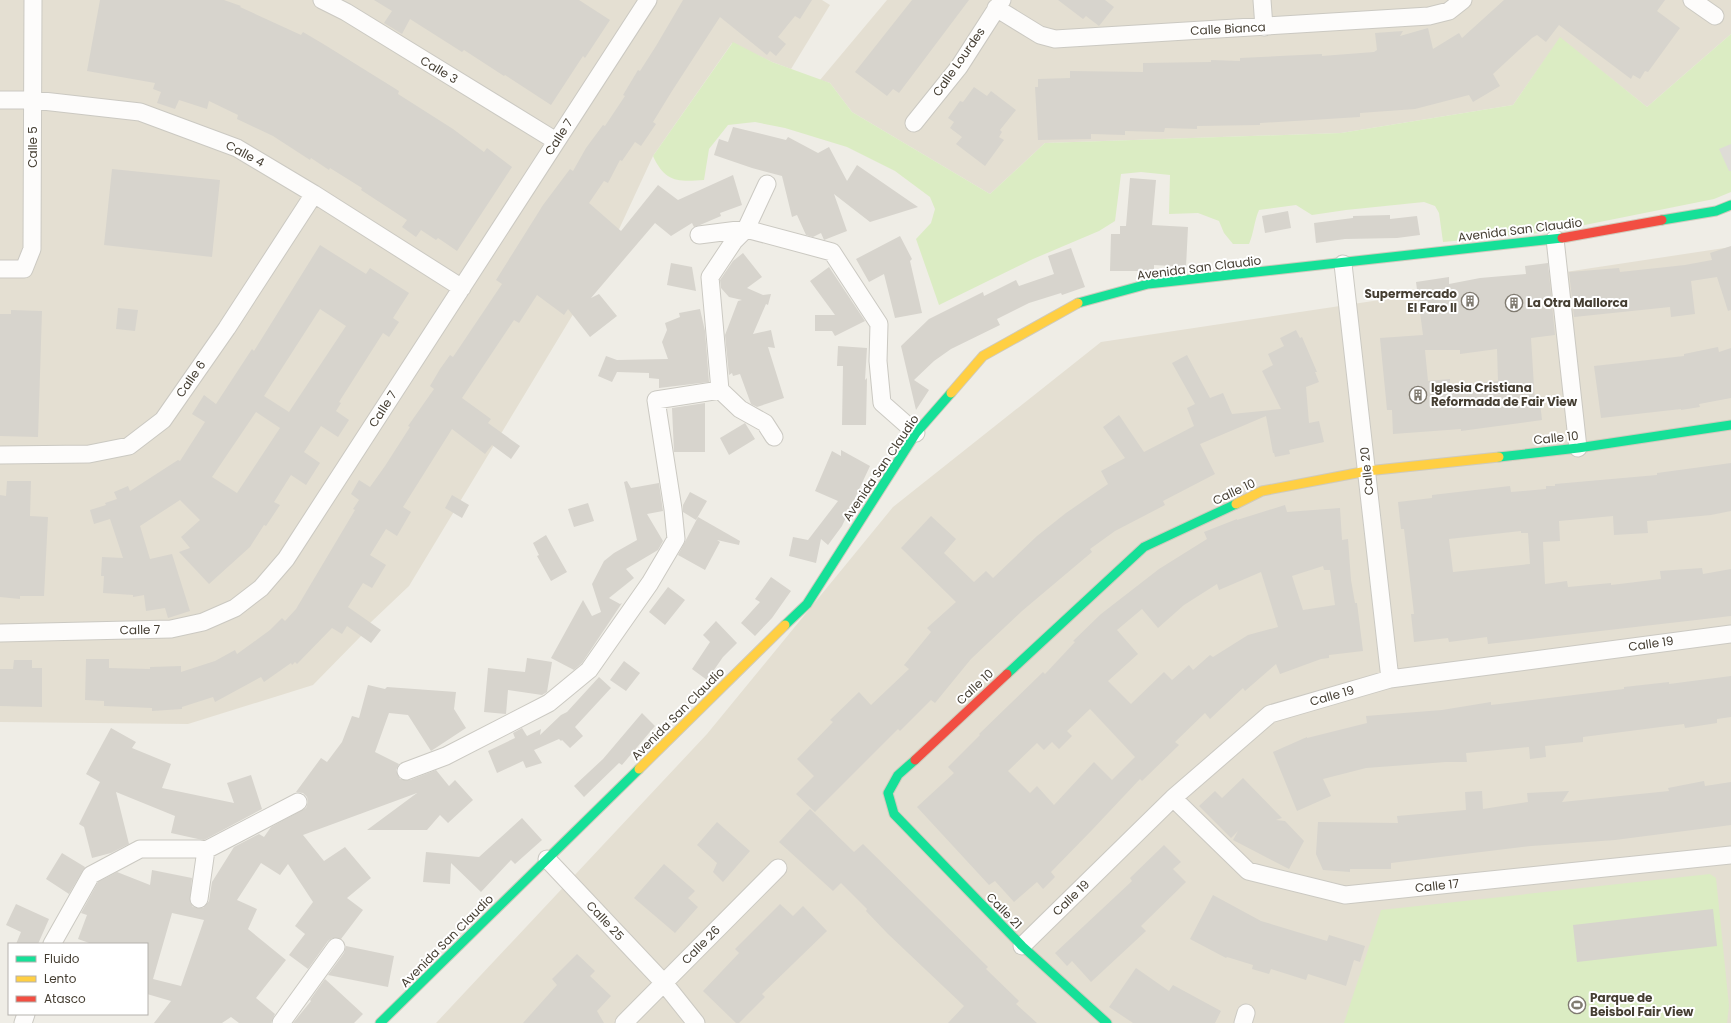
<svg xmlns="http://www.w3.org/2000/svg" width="1731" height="1023" font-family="Poppins,sans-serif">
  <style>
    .residential { fill: #e4dfd2 }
    .green { fill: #dbecc3 }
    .parking { fill: #dedcd6 }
    .building { fill: #d7d4cd; fill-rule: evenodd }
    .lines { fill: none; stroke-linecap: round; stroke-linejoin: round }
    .street-casing { stroke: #cbc9c2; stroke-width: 19 }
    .fast-casing { stroke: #cfcabc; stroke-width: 11 }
    .slow-casing { stroke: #cfcabc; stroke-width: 11 }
    .jam-casing { stroke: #cfcabc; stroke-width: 11 }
    .street { stroke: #fdfcfb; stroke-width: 17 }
    .fast { stroke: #16e098; stroke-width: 9 }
    .slow { stroke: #ffcf43; stroke-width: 9 }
    .jam { stroke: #f24e42; stroke-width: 9 }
    .labels { text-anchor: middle; stroke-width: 4; stroke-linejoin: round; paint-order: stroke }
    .street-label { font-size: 12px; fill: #453e32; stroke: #fff }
    .poi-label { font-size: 12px; font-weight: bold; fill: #453e32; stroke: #fff; text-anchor: start }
  </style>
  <rect width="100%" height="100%" fill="#efede6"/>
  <path class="residential" d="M0,0H822L830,5L791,69L772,62L732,43L653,156L601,268L409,586L370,623L361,636L313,685L188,724L0,722Z
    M887,0H1731V34L1647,107L1560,38L1513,105L1341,133L1045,143L990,194L852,112L830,83L820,80Z
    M1731,247V1023H436L707,734L893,507L1101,342Z"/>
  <path class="green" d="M1731,34V192L1714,199L1550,232L1443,242L1439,213L1435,206L1424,202L1346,210L1312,215L1296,205L1259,210C1254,221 1254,233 1249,244H1233L1224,233L1219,221L1198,213L1169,214L1170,175L1141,172L1121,174L1115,221L1099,231L1033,259L939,305L916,239L931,223L935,209L930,197L895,171L847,147L785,128L755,122L728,125L709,149L704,180C677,182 665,182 653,156L733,42L772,62L830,83L852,112L990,194L1045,143L1341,133L1513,105L1560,37L1647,107Z
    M1710,874L1716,878L1729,1006L1727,1023H1344L1381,910Z"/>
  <path class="parking" d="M1731,144V171H1729L1719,149Z"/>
  <path class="building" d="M100,0H224L241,6L240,7L301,35L303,32L325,45L399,91L398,94L453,129L484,152L487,148L512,167L457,251L438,238L436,240L421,230L416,237L402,227L407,220L361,190L362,188L330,168L329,170L311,158L310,160L273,136L237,119L238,115L209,101L207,109L179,100L175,109L157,103L161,92L153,89L155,83L87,71Z
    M374,0H579L610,20L585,58L583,56L551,105L505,75L504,76L464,50L462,52L410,19L402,34L384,23L392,11Z
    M683,0H812L800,19L795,16L778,37L786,44L776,56L770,51L767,55L720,17L672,91L653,122L656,124L641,146L635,142L622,161L620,160L608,183L604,181L589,203L621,231L658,185L678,200L733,175L742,205L720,213L721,216L700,225L694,227L692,223L671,236L655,223L591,298L599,294L617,316L590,337L568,309L564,315L537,295L519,323L514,320L462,398L491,419L488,423L520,446L511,459L492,445L485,454L452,429L403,507L411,512L397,536L386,529L370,555L386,565L372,588L363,583L348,607L381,630L371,643L347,626L342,634L332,628L297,664L295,662L292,665L291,663L264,682L261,677L215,702L213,697L182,707V709L152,711V708L104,706V701L85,700L86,659H109V668L150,669V667L181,666V672L215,661L235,650L237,654L270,630L282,618L285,621L296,609L355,510L353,509L359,500L351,494L359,480L370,487L385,466L410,427L408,426L434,389L430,386L440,369L450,355L453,357L502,284L496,280L543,205L570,169L573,171L586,148L603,125L605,126L625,96L623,95L638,70L640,71L656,46Z
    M912,0H969L899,93L893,89L887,96L855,72Z
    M1058,0H1105L1114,7L1099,26L1086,16L1083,19Z
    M1504,0H1665L1657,11L1680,28L1648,72L1645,71L1640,79L1633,75L1631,79L1559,25L1546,42L1537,35L1532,38L1493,74L1500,86L1473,102L1469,95L1415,109L1360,113V117L1260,123V125L1197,126V129L1165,128L1164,132L1125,131V135L1091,134V139L1038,140L1035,87H1038V79L1070,78V71L1143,72V63L1211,62V60L1240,61V58L1322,54V56L1374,52L1377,50L1375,33L1403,31L1400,36L1428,28L1433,49L1459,33L1462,38Z
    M974,87L987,96L991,91L1016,110L1000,130L1002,132L999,137L1004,140L985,166L956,144L962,137L950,128L954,122L948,118L960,101L963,102Z
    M733,127L786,140L788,137L818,153L829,147L847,181L857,165L918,207L870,222L834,194L847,231L824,240L821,233L813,237L806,235L797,215L792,217L782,176L752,168L714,155L719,139L728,142Z
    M112,169L220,180L212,257L104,245Z
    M1130,178L1156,180L1152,225L1188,227L1186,267L1154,265V271H1110L1111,234H1120V226H1126Z
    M1288,211L1291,228L1265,233L1262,216Z
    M1390,215V219L1417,216L1420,235L1397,238L1345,239L1316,243L1314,223L1353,218V216Z
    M900,236L912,259L910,261L922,313L895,318L884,274L869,282L856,259Z
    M320,245L366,274L370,268L409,293L393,318L399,322L389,337L383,333L339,402L341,403L336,411L349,420L338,437L321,426L304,452L320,463L306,485L291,475L274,502L280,505L266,526L264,525L250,547L209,584L179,552L190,548L181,537L200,520L180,500L140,526L150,559L172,554L190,611L168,618L165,608L146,611L144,595L133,597V595L103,593L104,576H101L102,557L123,558L110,519L94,524L90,510L106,505L105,503L117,499L114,492L128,486L130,491L178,460L180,461L205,422L192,414L204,395L216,404L252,349L254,351ZM320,309L346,326L289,412L264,396ZM256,412L280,428L237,493L212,477Z
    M1731,246V310L1728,311L1717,277L1691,281L1695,314L1671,317L1670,307L1574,317L1569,272L1619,268L1620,272L1685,265L1712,260L1710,253Z
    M1071,248L1085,287L1062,295L1061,293L1029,303L997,319L1000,325L951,349L934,361L914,380L929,390L916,410L901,346L929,319L983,292L984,296L1016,280L1019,286L1054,274L1048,256Z
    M743,253L762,277L747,288L763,295L771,294L768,305L766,304L753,334L771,330L775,348L768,347L784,398L757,407L751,404L740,374L733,376L732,373L729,375L725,335L738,301L742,300L729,297L721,288L720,280L733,261Z
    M671,263L692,267L696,291L667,285Z
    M1548,263L1555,335L1531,338L1535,403L1540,402L1542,420L1461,431V429L1393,434L1392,410H1387L1380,338L1423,335L1416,282L1449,277V284L1480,278L1526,274L1525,266ZM1497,349L1498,381L1450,387V379L1428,381L1425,350H1460V354Z
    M829,267L865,321L835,336L832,331H815V315H835L810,281Z
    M118,308L138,310L135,331L116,329Z
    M700,309L705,331L709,382L659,388V379L649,378V373L617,372L612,382L598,376L606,356L617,360L668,359L662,342L667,330L665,323L680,317L679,313Z
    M11,310L42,311L38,437L0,436V314H11Z
    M1296,330L1300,338L1302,337L1317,372H1315L1319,382L1306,387L1309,423L1319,421L1324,442L1289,450L1290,454L1275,457L1274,453H1273L1266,416L1200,444L1215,474L1163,501L1165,505L1115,531L1090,549L1092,552L1022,611L971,659L935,703L931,700L900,731L898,729L815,812L796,794L814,776L797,759L833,722L830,720L859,692L871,705L909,669L904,665L931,632L927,628L956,602L901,548L931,516L956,539L944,553L974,582L986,571L993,578L1037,536L1066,513L1108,484L1101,471L1125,458L1103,427L1119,415L1144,452L1194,426L1187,408L1195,404L1172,363L1187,355L1210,398L1223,393L1232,414L1281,409L1262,371L1273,365L1268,354L1284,346L1280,338Z
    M838,346L867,348L865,380L867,378L866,425H842L843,366H837Z
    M1718,347L1719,352L1731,348V398L1699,404L1700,407L1681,410V409L1601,418L1594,366L1684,356V354Z
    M705,403V452H674L672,408Z
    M745,423L755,439L729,455L720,438Z
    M841,450L870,466L842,526L828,545L821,539L816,563L789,556L793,537L808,540L838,501L815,491L832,451L841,456Z
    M1731,463V511L1711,515L1647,521L1648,533L1614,535L1613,516L1559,521L1560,541L1543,542L1545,584L1567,581L1568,587L1611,583V585L1661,579L1660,571L1702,568L1703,574L1731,569V616L1488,644L1487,637L1449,642L1448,638L1414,642L1411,614H1414L1404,529H1401L1398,502L1432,498V495L1510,486L1511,492L1546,489V486H1555V484L1657,475V473ZM1521,531V533H1528L1530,564L1453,572L1449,539Z
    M7,481H31L30,516L48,517L44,596H20V599L0,597V495L6,496Z
    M627,481L631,488L659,483L663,511L647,514L663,541L658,550L626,569L634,578L609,598L620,604L622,603L582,663L574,670L551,658L583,600L592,616L601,612L592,584L604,561L614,553L637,540L624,482Z
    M690,492L707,501L696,520L683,512V505Z
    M452,495L469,505L462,518L445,508Z
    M588,503L594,521L574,527L568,509Z
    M1285,505L1287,512L1340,508L1342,540L1348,539L1351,580L1355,603H1357L1363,651L1329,655V658L1321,659L1280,674L1276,664L1245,691L1243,688L1210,719L1205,713L1175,742L1179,745L1142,781L1140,779L1092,830L1051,872L1055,877L1043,889L1037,882L1014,902L995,881L989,885L917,807L954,773L948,767L980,735L979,734L1043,672L1045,674L1075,642L1073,641L1101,614L1159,569L1207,539L1204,532L1237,519V520ZM1323,566L1324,570H1330L1335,605L1303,610L1292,576ZM1261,572L1278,627L1248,635L1213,657L1210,655L1193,670L1189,665L1172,680L1164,672L1131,704L1108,681L1138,654L1117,630L1142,609L1158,628L1184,605L1217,584L1219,590ZM1090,709L1135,757L1112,780L1094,762L1054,805L1037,786L1030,793L1008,771L1037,743L1044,750L1052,742L1059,749L1072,736L1067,731Z
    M698,517L740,541L739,545L717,540L720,542L705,570L678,555Z
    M546,535L567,572L551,581L537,556L539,555L533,543Z
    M771,577L791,591L772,618L755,636L741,623L760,602L755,599Z
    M668,587L685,600L665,625L649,612Z
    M716,621L737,643L723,657L707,680L692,669L710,642L703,635Z
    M527,658L552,662L547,692L542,695L508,690L506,714L484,712L488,668L525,672Z
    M14,660H32V668H42V707L0,706V669H13Z
    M624,661L640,673L626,691L610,680Z
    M1731,676V717L1717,719V723L1685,728L1684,724L1583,737V742L1545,746L1546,757L1530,759L1529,747L1466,753L1467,762H1446L1366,768L1323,779L1331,796L1297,811L1273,752L1307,737V738L1367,723L1366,716L1442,710L1491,702V705L1624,689V687L1669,682V684Z
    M599,677L611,688L575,727L583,736L570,748L562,740L561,741L559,739L534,750L542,763L526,768L523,761L497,773L488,751L515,738L513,733L522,728L527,736L541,729L540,735L561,715L567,712Z
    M368,685L385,689L387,687L456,692L454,709L466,728L431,751L408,715L389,713L375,752L399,764L396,770L400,779L410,780L436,770L449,786L455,780L473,800L448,823L440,815L427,830H367L417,793L303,835L324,861L345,847L371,878L347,898L363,910L341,939L332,938L328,941L308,969L289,955L305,934L295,926L313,902L288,864L280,875L261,863L237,900L257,909L248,929L286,960L256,998L275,1014L271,1023H239L231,1017L222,1023H154L171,1001L147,994V944H92L78,939L87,915L81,913L98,882L117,872L150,885L152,870L192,878L190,902L193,907L203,908L209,901L212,882L234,847L259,834L264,837L271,827L306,808L308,802L307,797L303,793L296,792L321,758L327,762L342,742L352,716L359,718ZM172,913L204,920L181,986L153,979Z
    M642,713L655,726L622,765L619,763L584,797L574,786L603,759Z
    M111,728L136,742L132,748L171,764L162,788L234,803L227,783L251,775L262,809L204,840L198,839L171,833L175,816L116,792L129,844L111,853L92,858L84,827L79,824L100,782L86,774Z
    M1243,778L1282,818L1276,820L1285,821L1304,841L1289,869L1233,840L1238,831L1231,838L1199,806L1215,791L1222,798Z
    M1704,781L1705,786L1731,782V825L1615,840L1531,846L1391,863V869H1350V872L1323,870L1316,854L1318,822L1398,823L1397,816L1466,810L1465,792L1482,791L1483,809L1528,802L1527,793L1569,791L1562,802L1669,791L1668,788Z
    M810,809L854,852L863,844L988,967L986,969L1019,1001L1016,1004L1037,1023H948L964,1006L888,934L866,911L867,909L841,883L833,891L779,842Z
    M522,818L542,840L515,864L511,860L481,892L451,863L450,884L423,882L426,852L479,857Z
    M717,822L750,851L723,882L713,872L717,863L697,845Z
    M1164,845L1181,862L1173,869L1186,882L1141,926L1146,931L1091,982L1072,961L1067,966L1055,953L1132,881L1130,878Z
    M62,853L85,867L69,894L46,879Z
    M664,864L695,891L688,898L698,907L675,933L634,898Z
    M1213,895L1261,921L1327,941L1329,935L1365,946L1360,962L1354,960L1346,986L1308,974L1306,980L1271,969L1269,974L1252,969L1253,965L1227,957L1226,958L1190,939Z
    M16,904L49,919L38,944H16L21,932L6,925Z
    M780,904L793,916L803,906L827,931L762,994L765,997L739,1023H736L703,991L739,953L735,949Z
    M1713,909L1717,946L1577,962L1573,925Z
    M346,946L394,956L388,987L328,975L344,953Z
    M577,954L595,971L590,976L611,996L597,1011L604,1023H523L557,985L552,979Z
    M1136,968L1169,991L1173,985L1221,1011L1215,1023H1133L1109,1007Z
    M325,979L363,1014L354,1023H293L311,1001L310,1000Z"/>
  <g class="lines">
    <defs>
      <path id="street" d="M322,0L346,12L556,141
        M1262,0L1264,27
        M1692,0L1715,16
        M996,8L1040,35L1055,39L1429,16L1449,11L1463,0
        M0,100H34L140,112L237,148L314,194L462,288
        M914,123L959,67L1002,0
        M767,184L746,229L734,241L710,277L720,390L740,409L765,423L774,437
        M699,235L746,229L832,252L879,324L878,361L882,403L916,433
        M1555,239L1578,448
        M1343,264L1390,679
        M0,269H24L32,249L33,0
        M0,455L89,454L129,446L163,420L227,328L314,194
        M0,633L171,629L203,622L235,608L261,588L286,559L648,0
        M406,771L446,756L549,703L589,670L650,583L676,539L673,509L656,400L720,390
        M1173,798L1248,871L1345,895L1731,855
        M547,859L664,983L696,1023
        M199,899L206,850L298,802
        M52,944L91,875L140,849H199L206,850
        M1022,946L1173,798L1270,714L1390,679L1731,634
        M23,1023L26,1014
        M281,1023L336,947
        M624,1023L778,868
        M1243,1023L1246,1013"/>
      <path id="fast" d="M1662,220L1716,211L1731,205
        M1078,303L1148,284L1562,238
        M1499,457L1578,448L1731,425
        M785,625L807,604L916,433L951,393
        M1007,674L1144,547L1236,504
        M915,760L898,775L888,793L894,814L1022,946L1107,1023
        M380,1023L639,769"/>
      <path id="slow" d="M951,393L983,356L1078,303
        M1236,504L1262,491L1367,471L1499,457
        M639,769L785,625"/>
      <path id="jam" d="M1562,238L1662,220
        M915,760L1007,674"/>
    </defs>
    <use href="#street" class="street-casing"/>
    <use href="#fast" class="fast-casing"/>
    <use href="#slow" class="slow-casing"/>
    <use href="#jam" class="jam-casing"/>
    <use href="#street" class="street"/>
    <use href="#fast" class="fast"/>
    <use href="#slow" class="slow"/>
    <use href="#jam" class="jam"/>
  </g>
  <defs>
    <symbol id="building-ring" viewBox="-11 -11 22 22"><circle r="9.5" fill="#fff" stroke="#807b71" stroke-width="1.5"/><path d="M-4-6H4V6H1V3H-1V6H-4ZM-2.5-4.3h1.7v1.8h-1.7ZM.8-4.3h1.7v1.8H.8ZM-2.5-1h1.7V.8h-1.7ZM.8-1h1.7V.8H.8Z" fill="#807b71"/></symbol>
    <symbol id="stadium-ring" viewBox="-11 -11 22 22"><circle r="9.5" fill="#fff" stroke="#807b71" stroke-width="1.5"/><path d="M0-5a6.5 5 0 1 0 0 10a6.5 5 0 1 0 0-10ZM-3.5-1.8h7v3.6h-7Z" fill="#807b71"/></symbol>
  </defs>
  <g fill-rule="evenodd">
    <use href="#building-ring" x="1460" y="291" width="20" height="20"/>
    <use href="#building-ring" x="1504" y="293" width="20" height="20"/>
    <use href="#building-ring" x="1408" y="385" width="20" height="20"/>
    <use href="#stadium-ring" x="1567" y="995" width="20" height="20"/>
  </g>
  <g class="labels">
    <g class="street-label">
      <text transform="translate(1228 29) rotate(-3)" y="4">Calle Bianca</text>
      <text transform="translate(959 62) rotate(-55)" y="4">Calle Lourdes</text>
      <text transform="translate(439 70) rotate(31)" y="4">Calle 3</text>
      <text transform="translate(559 137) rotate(-57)" y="4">Calle 7</text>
      <text transform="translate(33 147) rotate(-90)" y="4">Calle 5</text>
      <text transform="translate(245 154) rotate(28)" y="4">Calle 4</text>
      <text transform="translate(1520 230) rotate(-7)" y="4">Avenida San Claudio</text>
      <text transform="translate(1199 268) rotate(-7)" y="4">Avenida San Claudio</text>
      <text transform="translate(191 379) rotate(-55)" y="4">Calle 6</text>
      <text transform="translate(383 409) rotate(-57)" y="4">Calle 7</text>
      <text transform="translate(1556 438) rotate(-6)" y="4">Calle 10</text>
      <text transform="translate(881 468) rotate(-56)" y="4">Avenida San Claudio</text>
      <text transform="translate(1367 471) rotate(-96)" y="4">Calle 20</text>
      <text transform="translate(1234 492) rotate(-25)" y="4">Calle 10</text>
      <text transform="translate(140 630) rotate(-1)" y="4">Calle 7</text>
      <text transform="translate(1651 644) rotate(-8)" y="4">Calle 19</text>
      <text transform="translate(975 687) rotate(-43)" y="4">Calle 10</text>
      <text transform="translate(1332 696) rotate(-16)" y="4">Calle 19</text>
      <text transform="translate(678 714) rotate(-45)" y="4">Avenida San Claudio</text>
      <text transform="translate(1437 886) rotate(-6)" y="4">Calle 17</text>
      <text transform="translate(1071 898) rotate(-44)" y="4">Calle 19</text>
      <text transform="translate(1004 911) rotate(46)" y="4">Calle 21</text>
      <text transform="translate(605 921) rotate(47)" y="4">Calle 25</text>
      <text transform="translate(447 941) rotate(-45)" y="4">Avenida San Claudio</text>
      <text transform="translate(701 945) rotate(-45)" y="4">Calle 26</text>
    </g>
    <g class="poi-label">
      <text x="1457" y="298" text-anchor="end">Supermercado<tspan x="1457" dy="14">El Faro II</tspan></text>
      <text x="1527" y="307">La Otra Mallorca</text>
      <text x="1431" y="392">Iglesia Cristiana<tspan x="1431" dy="14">Reformada de Fair View</tspan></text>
      <text x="1590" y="1002">Parque de<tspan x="1590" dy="14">Beisbol Fair View</tspan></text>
    </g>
  </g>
  <rect x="8" y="943" width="140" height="72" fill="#ffffff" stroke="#b5b2ad"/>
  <rect x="16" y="956" width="20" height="6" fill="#16e098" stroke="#b5b2ad"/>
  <text x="44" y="963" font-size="12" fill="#453e32">Fluido</text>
  <rect x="16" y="976" width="20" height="6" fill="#ffcf43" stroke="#b5b2ad"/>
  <text x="44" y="983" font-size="12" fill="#453e32">Lento</text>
  <rect x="16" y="996" width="20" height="6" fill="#f24e42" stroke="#b5b2ad"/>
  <text x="44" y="1003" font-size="12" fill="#453e32">Atasco</text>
</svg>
